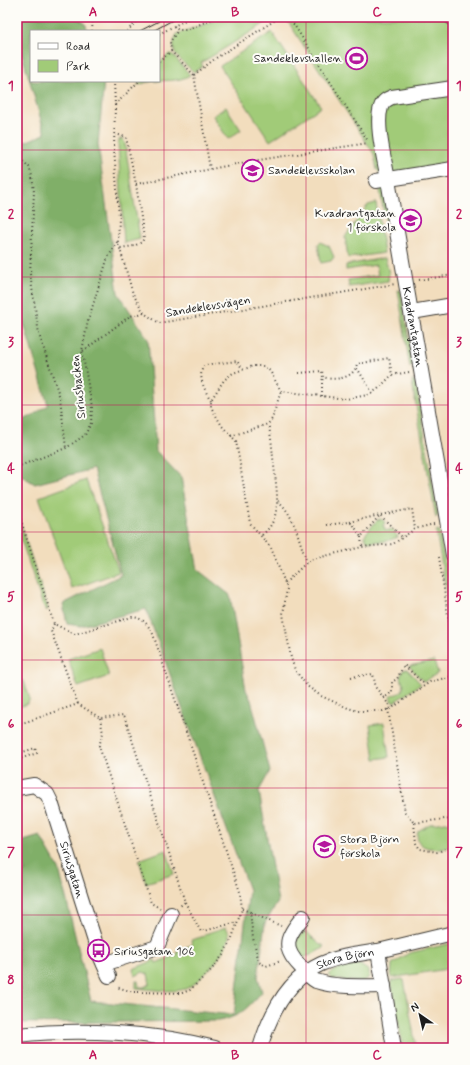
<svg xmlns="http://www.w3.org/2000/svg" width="470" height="1065" font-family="Mynerve,sans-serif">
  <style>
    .green { fill: #a1cb78; stroke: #5e744a }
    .forest { fill: #80af68; stroke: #4e6642 }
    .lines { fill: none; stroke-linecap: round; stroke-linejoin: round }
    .minor-casing { stroke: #3c3934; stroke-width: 16 }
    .path { stroke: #3c3934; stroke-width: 2; stroke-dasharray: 1 3; stroke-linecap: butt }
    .minor { stroke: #fff; stroke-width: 14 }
    .tram { stroke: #1c1c1c; stroke-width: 1 }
    .grid { fill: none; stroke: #c2185b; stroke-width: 1; stroke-opacity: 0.55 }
    .labels { text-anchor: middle; stroke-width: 4; stroke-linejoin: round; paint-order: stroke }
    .poi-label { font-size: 12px; fill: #1c1c1c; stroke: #fdfcf7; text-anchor: start }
    .street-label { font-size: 12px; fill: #1c1c1c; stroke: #fdfcf7 }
    .neatline { fill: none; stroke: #c2185b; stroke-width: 1.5 }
    .grid-label { font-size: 13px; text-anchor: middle; font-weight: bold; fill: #c2185b }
  </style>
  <rect width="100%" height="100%" fill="#fdfcf7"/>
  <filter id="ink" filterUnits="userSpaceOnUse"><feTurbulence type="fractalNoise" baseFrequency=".025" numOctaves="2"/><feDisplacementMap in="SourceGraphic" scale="8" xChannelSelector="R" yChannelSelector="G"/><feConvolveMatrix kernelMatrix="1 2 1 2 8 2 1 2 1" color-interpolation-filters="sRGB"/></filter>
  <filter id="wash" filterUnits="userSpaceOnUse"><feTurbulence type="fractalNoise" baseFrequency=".012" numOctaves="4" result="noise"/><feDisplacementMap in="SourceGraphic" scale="16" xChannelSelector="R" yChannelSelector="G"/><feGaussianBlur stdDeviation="0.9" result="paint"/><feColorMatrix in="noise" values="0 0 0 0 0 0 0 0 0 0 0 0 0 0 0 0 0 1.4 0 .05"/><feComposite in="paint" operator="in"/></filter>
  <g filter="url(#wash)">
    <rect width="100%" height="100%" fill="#f2ddbd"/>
    <path class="green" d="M224,17H275L201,63L203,66L194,72C181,60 167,53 177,34Z
      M285,17H453V173L384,185L394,249H390L379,185L382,183L379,171L377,170L374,154Z
      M272,32L321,107L270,141L220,66Z
      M169,54H172L190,75C178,83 163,79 149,82C145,82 141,85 137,85L141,81H159V64Z
      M226,107L241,130L228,139L213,116Z
      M120,139H123L125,144L140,239L124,243L118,142Z
      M376,203L384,253L348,258L345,237L368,205Z
      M320,242L329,246L334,257L331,261L321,263L318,244Z
      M385,258L389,273L388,281L349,287L348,280L378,275L376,265L346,270V265Z
      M398,290L401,291L413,364L410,368Z
      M413,380L416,383L438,515L436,518L412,382Z
      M86,480L119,572L72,589L39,497Z
      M17,513L48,609L47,611L42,603L17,527Z
      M381,519L385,522L383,526L386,531L392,529L398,537L387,541L368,542L364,536L377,520Z
      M439,530L453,607V631L436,531Z
      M100,648L109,676L78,687L68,659Z
      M434,661L438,673L425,681H423L409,666Z
      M407,669L421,684L394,702L391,701V695C399,694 403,693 404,684L400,678L403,670Z
      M17,678L24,681L30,699L27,704L19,707L17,701Z
      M384,723L389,757L375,759L370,725Z
      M446,822L453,824V844C442,851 412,852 418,831L430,824Z
      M166,850L174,874L146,883L139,860Z
      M226,927C227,929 229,932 229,935C228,952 200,983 185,989C173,993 149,989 136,988V981H138L139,987H145L150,984L148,974L143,972L135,976L133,969L155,960L156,963L178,954L177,950L192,945L191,940L205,936V934Z
      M306,931L320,945H323L324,948C316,951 308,959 299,957L295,947L298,937Z
      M453,943V968L391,978L392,964L409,953Z
      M354,964L360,965L369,971V977L363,982L332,979L328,975L335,970Z
      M402,979L404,980L416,1047L428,1046L427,1048H403L391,981Z"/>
    <path class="forest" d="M17,17H74L85,23L88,31H31V81H104L98,144L118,293L148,339L156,451L181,477L198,570L230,595L246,690L251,700L270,771L259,791L278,902L265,923L258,977L262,992C247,1008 241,1017 218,1021L17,1023V877L25,871L17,843L40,836L59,869L91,1001L234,1015L249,890L146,609L81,626L67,624L63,604L121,575L93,469L35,484L17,473V422L30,417L48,405L17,300V145L45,134L17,37Z"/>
  </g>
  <g filter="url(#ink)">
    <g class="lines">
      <defs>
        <g id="minor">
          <path d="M451,17L453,18"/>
          <path id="s1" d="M453,88L392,97C387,99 383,101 381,107C375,125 385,161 388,180L453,555"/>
          <path d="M376,181L453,169"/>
          <path d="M412,312L453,305"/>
          <path id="s2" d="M17,788L34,785L47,794L51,802L98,951L109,976"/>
          <path d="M303,917C287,936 281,947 300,966C305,971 310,978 316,981C337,988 362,986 384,986"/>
          <path d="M378,951L453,933"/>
          <path d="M104,964L157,947L171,914"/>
          <path d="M17,1035C80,1028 153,1032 215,1048"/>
          <path id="s3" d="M260,1048C270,1014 288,979 321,964C339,956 359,954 378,951L394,1048"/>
        </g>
      </defs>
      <use href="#minor" class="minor-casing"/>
      <path class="path" d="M289,17L368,141
        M174,26L178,30H186L217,17
        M92,31L93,17
        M127,31L141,17
        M159,34L191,17
        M171,51L194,75L210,169
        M159,62L171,51L170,42L178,30
        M194,75L216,58L280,17
        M114,81L115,105L114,149L119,217L118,242L133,294L144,313L159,323L395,284
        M115,105L139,81
        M115,134L126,137L136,184L144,238L142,242L134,246L120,248
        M17,156L29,167L32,176L34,192L30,274L39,334L60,398L66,448
        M136,184L246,162L368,143
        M419,280L453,275
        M83,351L130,316L144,313
        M357,368L372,392
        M409,372L392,375L378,389L368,395L346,399L281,391L270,371L264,366H253L233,373L224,380L211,400V407L222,426L236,441L250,523L271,548L285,583L287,589L283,614L291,658L295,670L307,686L321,696L348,708L358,711H383L392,708L430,682L453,676
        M299,373L322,371L323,377C334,381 354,379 357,364L389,358L392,375
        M322,396V382L323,377
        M211,400C205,392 196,373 205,365L237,361L242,368
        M231,436L268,424L272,419L281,391
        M17,467L66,448L85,435L91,423L92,407L82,351L88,321L107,260L117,242
        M278,501C295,515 299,542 307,562
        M17,508L54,624L75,634L132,617C144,618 148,625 153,634L240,892L242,909L232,938L223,955L212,969L190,990L182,993L134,992L116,987
        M350,522L380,515L403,538
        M327,525L349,522L353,524L361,537L380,515L412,509L415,529
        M262,535C284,517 276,490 274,465C272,451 272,438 268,424
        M361,537L362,547
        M439,557L453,648
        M285,583L307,562L313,559L362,547L393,544L415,529L434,524
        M54,624L51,631L78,704
        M351,677L373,674L376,688L384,698L392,692V682L397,679L404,665L425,685
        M384,698L391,708
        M388,709L405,812L414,823L445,819L453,820
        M100,718L103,733L99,746L151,903L160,908
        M17,725L78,704L100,718L124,715L185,902L180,906
        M17,754L35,748L37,753L17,760
        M414,823L416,843L420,849L437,852L453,847
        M185,902L201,932L237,922
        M242,909L250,912L253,938L259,962L266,966L281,961
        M251,913L281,926"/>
      <use href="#minor" class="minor"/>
      <path class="tram" d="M140,31L159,21
        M153,31L178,17"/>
    </g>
  </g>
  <path class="grid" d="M164,17V1048M306,17V1048M17,150H453M17,277H453M17,405H453M17,532H453M17,660H453M17,788H453M17,915H453"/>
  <defs>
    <symbol id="stadium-ring" viewBox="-11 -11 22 22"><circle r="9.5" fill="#fdfcf7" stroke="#b5179e" stroke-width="1.5"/><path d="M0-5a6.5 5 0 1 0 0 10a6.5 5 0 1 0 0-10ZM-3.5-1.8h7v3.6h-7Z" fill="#b5179e"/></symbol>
    <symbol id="school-ring" viewBox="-11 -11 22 22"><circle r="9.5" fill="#fdfcf7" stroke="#b5179e" stroke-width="1.5"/><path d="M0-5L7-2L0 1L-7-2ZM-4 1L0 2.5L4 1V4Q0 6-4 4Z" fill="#b5179e"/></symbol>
    <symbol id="bus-ring" viewBox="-11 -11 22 22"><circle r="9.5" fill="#fdfcf7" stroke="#b5179e" stroke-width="1.5"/><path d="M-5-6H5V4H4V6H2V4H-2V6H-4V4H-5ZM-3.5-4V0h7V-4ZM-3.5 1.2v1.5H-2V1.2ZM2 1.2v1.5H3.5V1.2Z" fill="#b5179e"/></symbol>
  </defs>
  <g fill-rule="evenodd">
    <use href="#stadium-ring" x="344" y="46" width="25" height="25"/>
    <use href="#school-ring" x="240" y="158" width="25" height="25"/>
    <use href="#school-ring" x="398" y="208" width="25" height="25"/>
    <use href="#school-ring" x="312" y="834" width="25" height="25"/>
    <use href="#bus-ring" x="86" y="938" width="25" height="25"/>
  </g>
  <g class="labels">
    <g class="poi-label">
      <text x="342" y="62" text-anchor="end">Sandeklevshallen</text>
      <text x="268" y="174">Sandeklevsskolan</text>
      <text x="396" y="217" text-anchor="end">Kvadrantgatan<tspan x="396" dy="14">1 förskola</tspan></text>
      <text x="340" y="843">Stora Björn<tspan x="340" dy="14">förskola</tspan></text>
      <text x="114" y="955">Siriusgatan 106</text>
    </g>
    <g class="street-label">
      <text transform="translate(208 306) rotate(-9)" y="4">Sandeklevsvägen</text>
      <text dy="4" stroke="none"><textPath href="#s1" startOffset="300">Kvadrantgatan</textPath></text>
      <text transform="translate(78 387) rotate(-96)" y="4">Siriusbacken</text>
      <text dy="4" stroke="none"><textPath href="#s2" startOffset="113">Siriusgatan</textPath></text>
      <text dy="4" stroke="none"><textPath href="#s3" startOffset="132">Stora Björn</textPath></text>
    </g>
  </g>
  <rect width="470" height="1065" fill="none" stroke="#fdfcf7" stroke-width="44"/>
  <rect x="30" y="30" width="130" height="52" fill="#fdfcf7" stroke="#a3a29f"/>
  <rect x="38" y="43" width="20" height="6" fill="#ffffff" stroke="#a3a29f"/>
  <text x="66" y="50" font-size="12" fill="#1c1c1c">Road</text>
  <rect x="38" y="60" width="20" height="12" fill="#a1cb78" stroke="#a3a29f"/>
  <text x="66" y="70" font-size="12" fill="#1c1c1c">Park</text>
  <g transform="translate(420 1015) rotate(326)" stroke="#fdfcf7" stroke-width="3" paint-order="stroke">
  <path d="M0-3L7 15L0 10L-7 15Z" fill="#1c1c1c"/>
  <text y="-6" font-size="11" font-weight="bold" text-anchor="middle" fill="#1c1c1c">N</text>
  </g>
  <rect x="22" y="22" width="426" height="1021" class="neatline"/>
  <g class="grid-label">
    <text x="93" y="16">A</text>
    <text x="235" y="16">B</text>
    <text x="377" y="16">C</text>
    <text x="11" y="90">1</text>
    <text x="459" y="90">1</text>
    <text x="11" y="218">2</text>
    <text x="459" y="218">2</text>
    <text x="11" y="346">3</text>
    <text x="459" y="346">3</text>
    <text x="11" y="473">4</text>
    <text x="459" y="473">4</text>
    <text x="11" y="601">5</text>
    <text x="459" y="601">5</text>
    <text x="11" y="728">6</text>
    <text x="459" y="728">6</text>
    <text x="11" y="856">7</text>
    <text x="459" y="856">7</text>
    <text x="11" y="984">8</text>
    <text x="459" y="984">8</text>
    <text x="93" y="1059">A</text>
    <text x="235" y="1059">B</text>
    <text x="377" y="1059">C</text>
  </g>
</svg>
